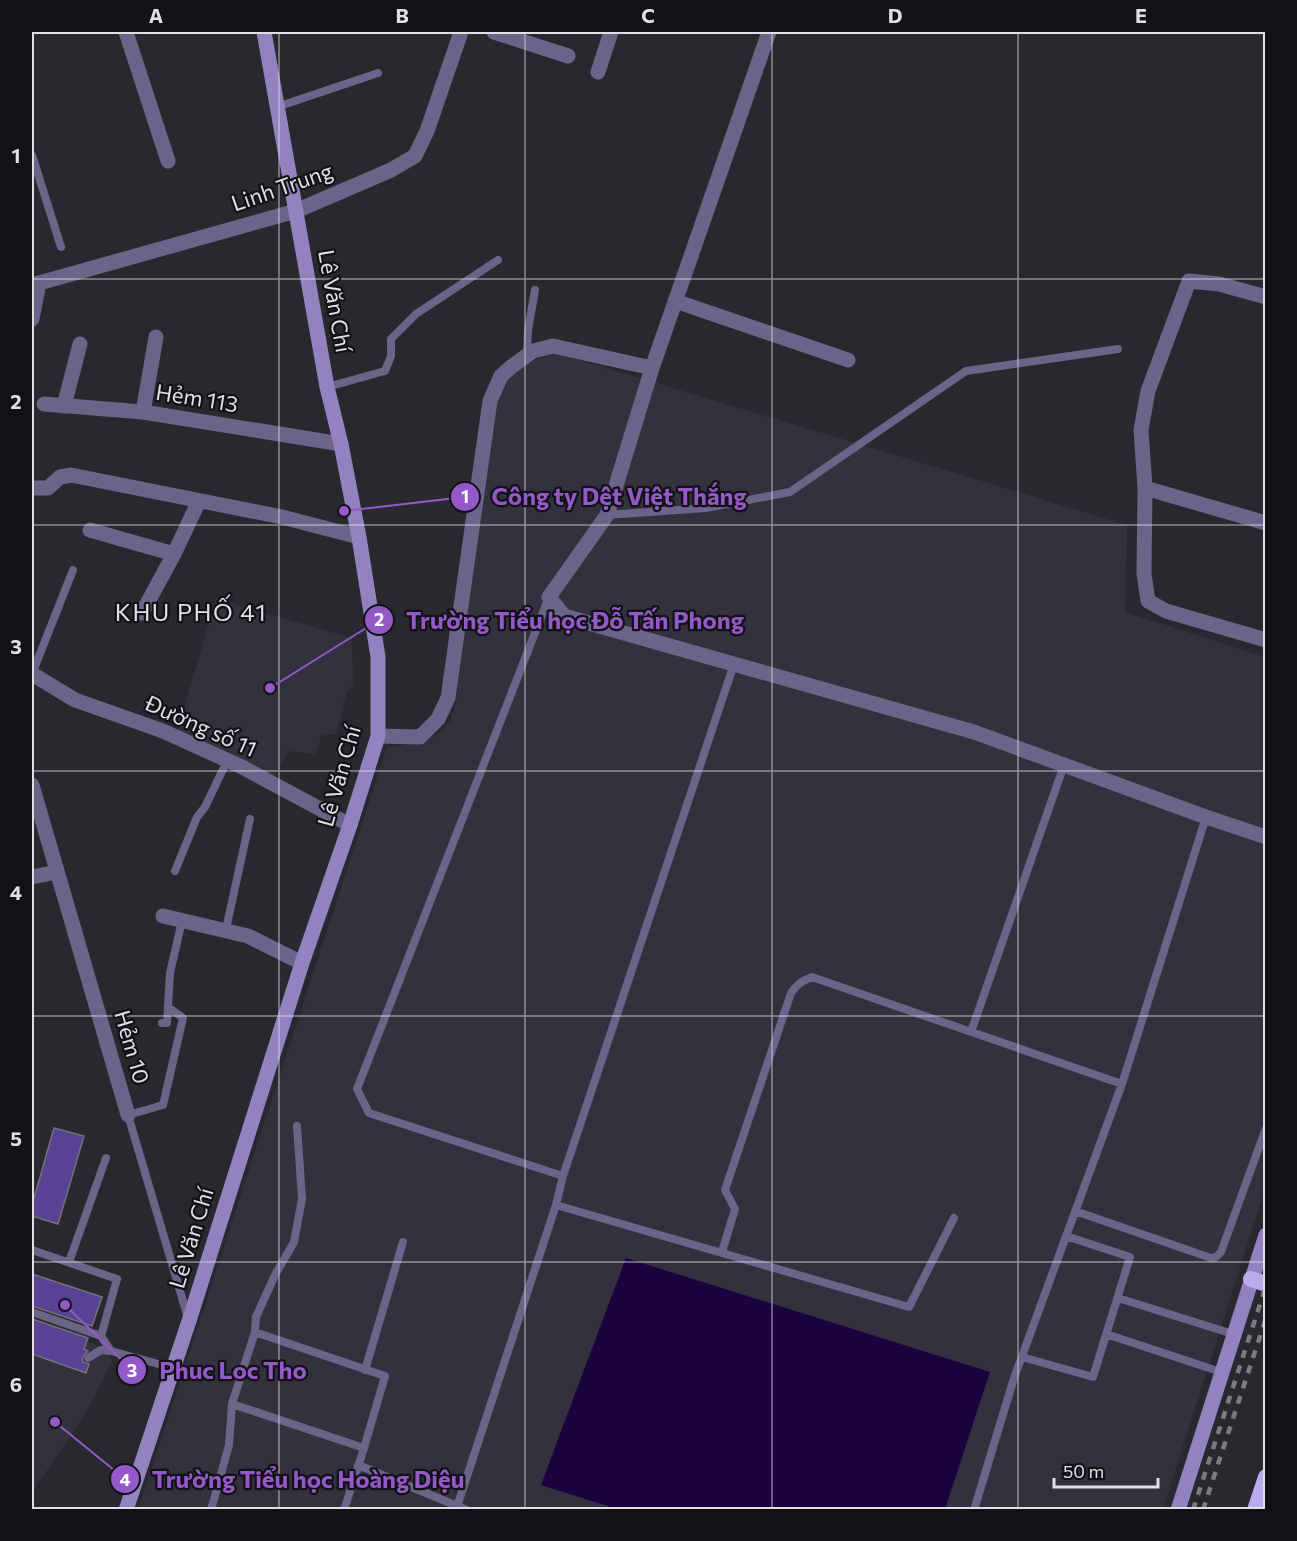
<svg xmlns="http://www.w3.org/2000/svg" width="1297" height="1541" font-family="Commissioner,sans-serif">
  <style>
    .built { fill: #33313d }
    .water { fill: #1a023e }
    .building { fill: #594193; stroke: #73727a; stroke-width: 1.5 }
    .lines { fill: none; stroke-linecap: round; stroke-linejoin: round }
    .service { stroke: #6b6388; stroke-width: 8 }
    .minor { stroke: #6b6388; stroke-width: 15 }
    .tertiary { stroke: #6b6388; stroke-width: 15 }
    .secondary { stroke: #9083bf; stroke-width: 15 }
    .trunk { stroke: #b9abed; stroke-width: 16 }
    .rail { stroke: #7c7b81; stroke-width: 4.5; stroke-dasharray: 8 8; stroke-linecap: butt }
    .grid { fill: none; stroke: #e0dfe4; stroke-width: 1.5; stroke-opacity: 0.55 }
    .labels { text-anchor: middle; stroke-width: 4.5; stroke-linejoin: round; paint-order: stroke }
    .street-label { font-size: 22px; fill: #e0dfe4; stroke: #121115 }
    .neighbourhood-label { font-size: 24px; letter-spacing: 1.5px; fill: #e0dfe4; stroke: #121115 }
    .leader { fill: none; stroke: #9459c8; stroke-width: 2 }
    .callout-dot { fill: #9459c8; stroke: #121115; stroke-width: 2 }
    .mark-label { font-size: 18px; text-anchor: middle; font-weight: bold; fill: #fff }
    .callout-label { font-size: 24px; text-anchor: middle; font-weight: bold; fill: #9459c8; stroke: #121115; stroke-width: 4.5; stroke-linejoin: round; paint-order: stroke }
    .neatline { fill: none; stroke: #e0dfe4; stroke-width: 2 }
    .grid-label { font-size: 20px; text-anchor: middle; font-weight: bold; fill: #e0dfe4 }
  </style>
  <rect width="100%" height="100%" fill="#29282f"/>
  <path class="built" d="M553,354L567,356L1127,525L1125,612L1265,657V1189L1163,1509L138,1510L387,747L419,743L431,738L441,731L451,720L456,701L493,399L505,382L516,372L531,361Z
    M216,599L352,638L353,685L347,691L336,734H322L315,754L288,751L273,780L177,732Z
    M32,1324L107,1348L112,1361L91,1404L68,1440L32,1492Z"/>
  <path class="water" d="M626,1258L990,1372L945,1509H617L541,1485Z"/>
  <path class="building" d="M54,1128L84,1136L58,1224L32,1216V1205Z
    M32,1274L102,1297L92,1326L32,1306Z
    M32,1319L88,1338L84,1349L88,1351L82,1358L83,1362L89,1364L86,1373L32,1354Z"/>
  <g class="lines">
    <path class="service" d="M277,107L378,73
      M32,155L61,247
      M527,354L528,330L535,290
      M327,387L385,371L391,356V339L416,314L498,260
      M607,515L706,508L790,492L966,371L1118,349
      M32,674L73,570
      M175,871L197,817L205,807L227,761
      M226,929L250,819
      M168,1007L183,1018L163,1105L128,1115L188,1318
      M162,1023H167L170,973L182,921
      M971,1032L1064,765
      M563,1176L734,664
      M556,1205L909,1307L954,1218
      M1075,1211L1211,1258L1216,1257L1221,1252L1266,1128
      M32,1250L117,1279L101,1336L111,1351
      M722,1252L735,1209L725,1190L791,993C797,984 802,981 812,977L1122,1084
      M69,1262L106,1158
      M1118,1298L1233,1334
      M32,1312L101,1336
      M255,1332L385,1376L364,1448L344,1510
      M1106,1334L1221,1372
      M1022,1357L1093,1377L1130,1257L1066,1236
      M88,1358L101,1350L111,1351L173,1368
      M365,1370L403,1242
      M232,1404L364,1448
      M358,1465L467,1510
      M211,1510L229,1445L232,1404L255,1332L256,1317L275,1275L294,1242L302,1199L297,1126
      M456,1510L556,1205L563,1176L369,1113L357,1089L549,597
      M974,1510L1014,1378L1122,1084L1206,817"/>
    <path class="minor" d="M126,32L168,161
      M494,32L568,56
      M769,32L652,368L607,515L549,597L564,616L974,732L1206,817L1266,837
      M598,72L611,32
      M1266,297L1219,284L1189,281L1148,391L1141,430L1145,488L1144,574L1148,601L1166,611L1266,640
      M675,301L848,360
      M32,319L39,283
      M44,404L143,412L341,444
      M64,406L80,344
      M143,412L156,337
      M32,488H48L60,477L71,475L282,517L359,537
      M1145,488L1266,523
      M90,530L174,554
      M142,613L174,554L199,501
      M32,674L75,700L163,731L242,767L350,825
      M378,736L420,737L438,719L448,698L490,401L501,376L511,367L533,351L553,346L652,368
      M32,785L128,1115
      M32,877L57,872
      M163,916L248,936L302,963"/>
    <path class="tertiary" d="M32,285L296,211L391,170L415,156L427,131L461,32"/>
    <path class="secondary" d="M126,1510L189,1321L302,963L350,825L378,736V657L359,537L341,444L327,387L264,32
      M1178,1510L1266,1235"/>
    <path class="trunk" d="M1251,1279L1266,1284
      M1255,1510L1266,1477"/>
    <path class="rail" d="M1193,1510L1266,1286
      M1203,1510L1266,1318"/>
  </g>
  <path class="grid" d="M279,32V1510M525,32V1510M772,32V1510M1018,32V1510M32,279H1266M32,525H1266M32,771H1266M32,1016H1266M32,1262H1266"/>
  <g class="labels">
    <g class="street-label">
      <text transform="translate(282 187) rotate(-19)" y="8">Linh Trung</text>
      <text transform="translate(335 301) rotate(80)" y="8">Lê Văn Chí</text>
      <text transform="translate(197 398) rotate(9)" y="8">Hẻm 113</text>
      <text transform="translate(201 726) rotate(24)" y="8">Đường số 11</text>
      <text transform="translate(339 776) rotate(-74)" y="8">Lê Văn Chí</text>
      <text transform="translate(132 1047) rotate(74)" y="8">Hẻm 10</text>
      <text transform="translate(191 1238) rotate(-73)" y="8">Lê Văn Chí</text>
    </g>
    <g class="neighbourhood-label">
      <text x="191" y="621">KHU PHỐ 41</text>
    </g>
  </g>
  <path class="leader" d="M344 511L465 497M270 688L379 620M65 1305L132 1370M55 1422L125 1479"/>
  <g class="callout-dot">
    <circle cx="344" cy="511" r="6"/>
    <circle cx="270" cy="688" r="6"/>
    <circle cx="65" cy="1305" r="6"/>
    <circle cx="55" cy="1422" r="6"/>
    <circle cx="465" cy="497" r="15"/>
    <circle cx="379" cy="620" r="15"/>
    <circle cx="132" cy="1370" r="15"/>
    <circle cx="125" cy="1479" r="15"/>
  </g>
  <g class="mark-label">
    <text x="465" y="503">1</text>
    <text x="379" y="626">2</text>
    <text x="132" y="1377">3</text>
    <text x="125" y="1486">4</text>
  </g>
  <g class="callout-label">
    <text x="619" y="505">Công ty Dệt Việt Thắng</text>
    <text x="575" y="629">Trường Tiểu học Đỗ Tấn Phong</text>
    <text x="233" y="1379">Phuc Loc Tho</text>
    <text x="308" y="1488">Trường Tiểu học Hoàng Diệu</text>
  </g>
  <rect width="1297" height="1541" fill="none" stroke="#121115" stroke-width="66"/>
  <path d="M1054 1478v9h104v-9" fill="none" stroke="#e0dfe4" stroke-width="3"/>
  <text x="1063" y="1478" font-size="18" fill="#e0dfe4" stroke="#121115" stroke-width="4.5" paint-order="stroke">50 m</text>
  <rect x="33" y="33" width="1231" height="1475" class="neatline"/>
  <g class="grid-label">
    <text x="156" y="23">A</text>
    <text x="402" y="23">B</text>
    <text x="648" y="23">C</text>
    <text x="895" y="23">D</text>
    <text x="1141" y="23">E</text>
    <text x="16" y="163">1</text>
    <text x="16" y="409">2</text>
    <text x="16" y="654">3</text>
    <text x="16" y="900">4</text>
    <text x="16" y="1146">5</text>
    <text x="16" y="1392">6</text>
  </g>
</svg>
